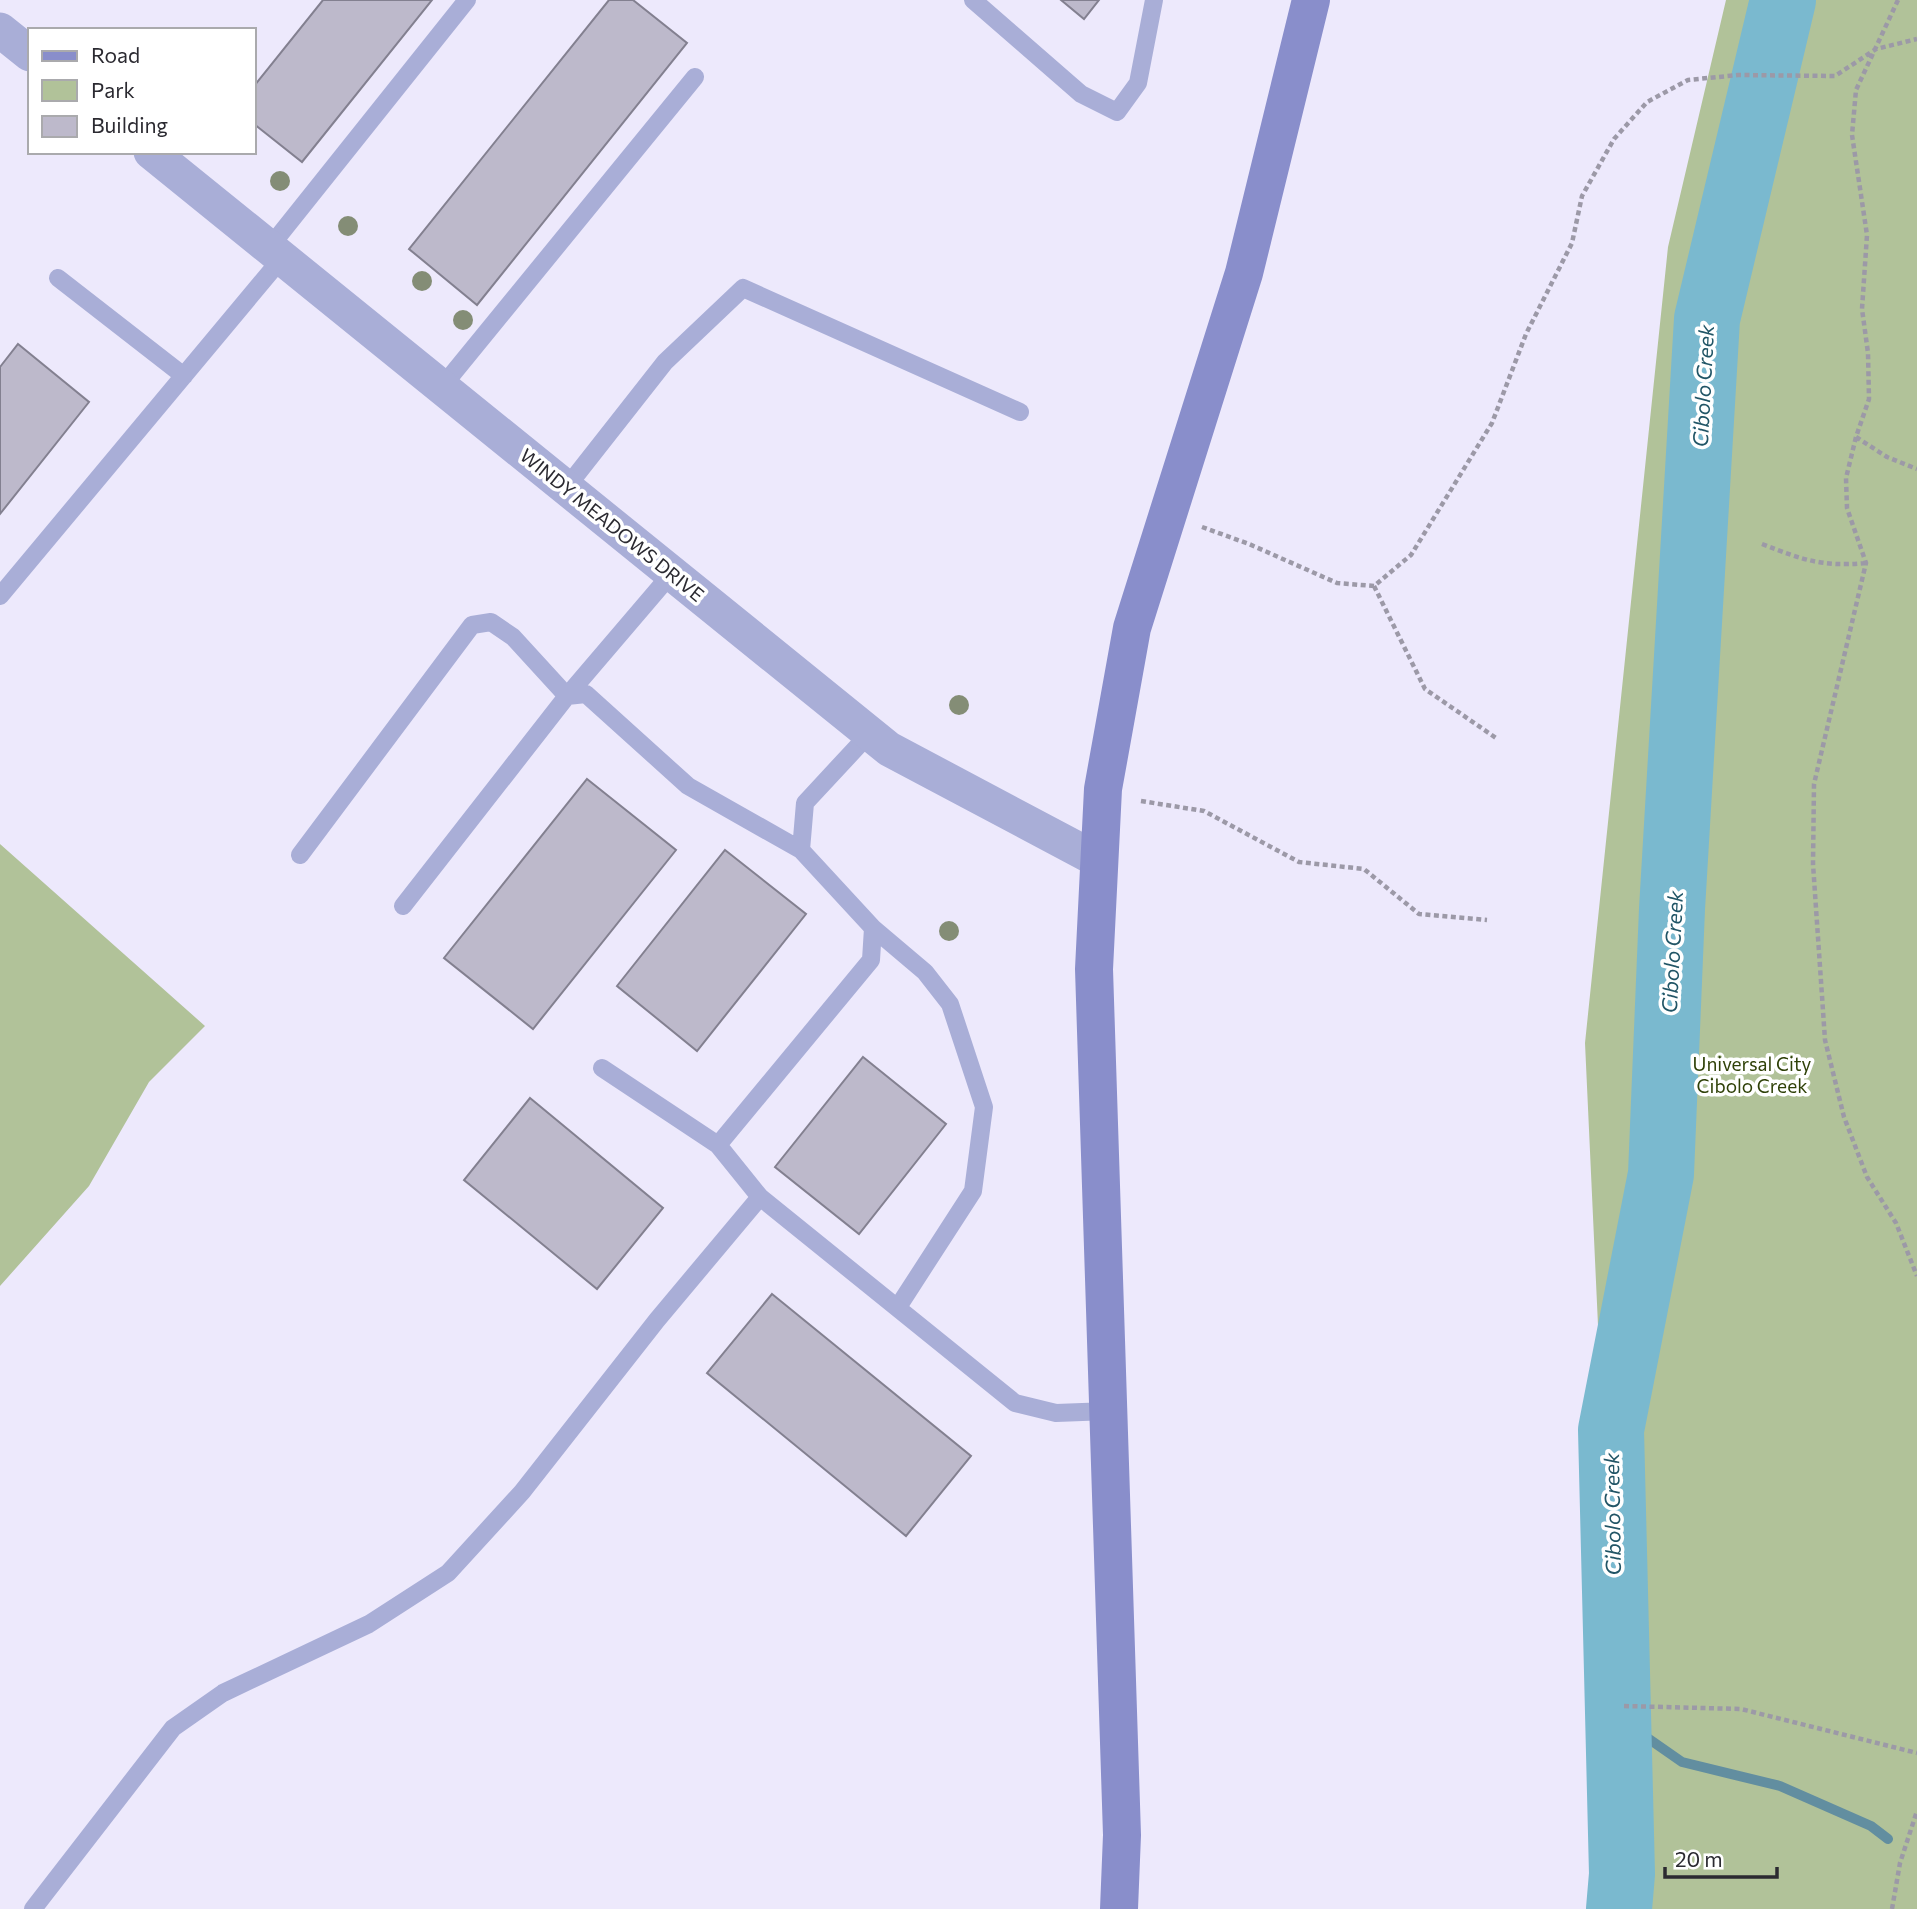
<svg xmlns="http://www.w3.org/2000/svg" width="1917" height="1909" font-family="Commissioner,sans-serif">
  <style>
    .green { fill: #b1c299 }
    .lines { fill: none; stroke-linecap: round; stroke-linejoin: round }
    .stream { stroke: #628ea0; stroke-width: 10 }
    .river { stroke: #7ab9cf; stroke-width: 66 }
    .building { fill: #bdb9cb; stroke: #838090; stroke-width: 2 }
    .path { stroke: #9c99a7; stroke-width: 4.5; stroke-dasharray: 5 3.5; stroke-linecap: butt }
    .lane { stroke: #a9aed7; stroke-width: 18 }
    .street { stroke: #a9aed7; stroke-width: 35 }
    .secondary { stroke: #898ecb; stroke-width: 38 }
    .tree { fill: #848d76 }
    .labels { text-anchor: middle; stroke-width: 7; stroke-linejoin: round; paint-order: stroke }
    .street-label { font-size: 19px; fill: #2b2a31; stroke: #fff }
    .park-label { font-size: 19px; fill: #2f4108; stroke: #fff }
    .water-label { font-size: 21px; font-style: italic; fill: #215566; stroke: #fff }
  </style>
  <rect width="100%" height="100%" fill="#ede9fc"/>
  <path class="green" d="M1726,0H1917V1909H1596L1616,1716L1585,1043L1668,247Z
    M0,844L205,1026L149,1082L89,1186L0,1286Z"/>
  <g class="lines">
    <path class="stream" d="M1616,1716L1682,1762L1780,1786L1871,1826L1888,1839"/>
    <path class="river" d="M1619,1909L1622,1874L1611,1430L1661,1174L1672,909L1707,319L1783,0"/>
  </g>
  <path class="building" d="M323,0H432L302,162L254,124V86Z
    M609,0H633L687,43L477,305L409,249Z
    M1061,0H1099L1084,19Z
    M18,344L89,402L0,514V367Z
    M587,779L676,850L533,1029L444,958Z
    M725,850L806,914L697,1051L617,986Z
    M863,1057L946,1124L859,1234L775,1167Z
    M530,1098L663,1208L597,1289L464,1180Z
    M772,1294L971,1456L906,1536L707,1373Z"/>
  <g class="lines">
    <path class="path" d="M1898,0L1856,90L1852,135L1867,235L1862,309L1868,353L1869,399L1856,437L1846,478L1847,508L1866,563L1814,784L1813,864L1825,1040L1844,1117L1867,1177L1896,1223L1917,1276
      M1856,437L1887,457L1917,469
      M1202,527L1249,544L1337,583L1374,586L1411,555L1492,423L1526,334L1572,243L1582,196L1614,139L1647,102L1688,80L1738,75L1835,76L1876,49L1917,39
      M1762,544C1803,560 1822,567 1866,563
      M1374,586L1425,689L1496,738
      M1141,801L1204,811L1299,862L1364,869L1419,914L1487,920
      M1624,1706L1741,1709L1917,1753
      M1892,1909L1900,1863L1917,1811"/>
    <path class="lane" d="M973,0L1081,94L1117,112L1138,83L1154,0
      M269,248L467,0
      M58,278L184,376
      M441,388L695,77
      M566,488L665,362L743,288L1020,412
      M0,596L282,258
      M870,733L805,803L801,850L873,928L925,972L950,1004L984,1107L973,1191L898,1307
      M300,855L472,625L491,622L513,637L567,696L672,573
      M403,906L567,696L586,694L688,786L801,850
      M602,1068L718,1145L760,1197L1015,1403L1056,1413L1109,1411
      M718,1145L871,960L873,928
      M33,1909L173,1728L223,1693L369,1624L448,1573L522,1492L657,1320L760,1197"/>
    <path class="street" d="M0,30L30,54
      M151,152L889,749L1098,860"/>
    <path class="secondary" d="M1119,1909L1122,1835L1094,969L1103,789L1132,628L1244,273L1311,0"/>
  </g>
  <g class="tree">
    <circle cx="280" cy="181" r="10"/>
    <circle cx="348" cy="226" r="10"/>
    <circle cx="422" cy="281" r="10"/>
    <circle cx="463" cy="320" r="10"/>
    <circle cx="959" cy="705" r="10"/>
    <circle cx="949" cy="931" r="10"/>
  </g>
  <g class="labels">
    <g class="street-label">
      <text transform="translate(612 525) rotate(39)" y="7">WINDY MEADOWS DRIVE</text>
    </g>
    <g class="park-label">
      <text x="1752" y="1071">Universal City<tspan x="1752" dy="22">Cibolo Creek</tspan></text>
    </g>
    <g class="water-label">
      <text transform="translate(1704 386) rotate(-87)" y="7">Cibolo Creek</text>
      <text transform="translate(1673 952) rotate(-87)" y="7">Cibolo Creek</text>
      <text transform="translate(1613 1514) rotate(-91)" y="7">Cibolo Creek</text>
    </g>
  </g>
  <rect x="28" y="28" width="228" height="126" fill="#ffffff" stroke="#aaaaad" stroke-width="2"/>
  <rect x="42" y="51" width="35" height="10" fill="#898ecb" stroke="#aaaaad" stroke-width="2"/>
  <text x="91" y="63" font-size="21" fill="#2b2a31">Road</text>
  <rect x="42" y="80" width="35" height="21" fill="#b1c299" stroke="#aaaaad" stroke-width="2"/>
  <text x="91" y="98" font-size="21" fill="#2b2a31">Park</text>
  <rect x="42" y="116" width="35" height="21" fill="#bdb9cb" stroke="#aaaaad" stroke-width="2"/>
  <text x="91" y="133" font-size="21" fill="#2b2a31">Building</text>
  <path d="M1665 1867v10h112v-10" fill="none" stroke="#2b2a31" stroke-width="3.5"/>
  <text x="1675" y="1867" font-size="21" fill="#2b2a31" stroke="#ffffff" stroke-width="5" paint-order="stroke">20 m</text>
</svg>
